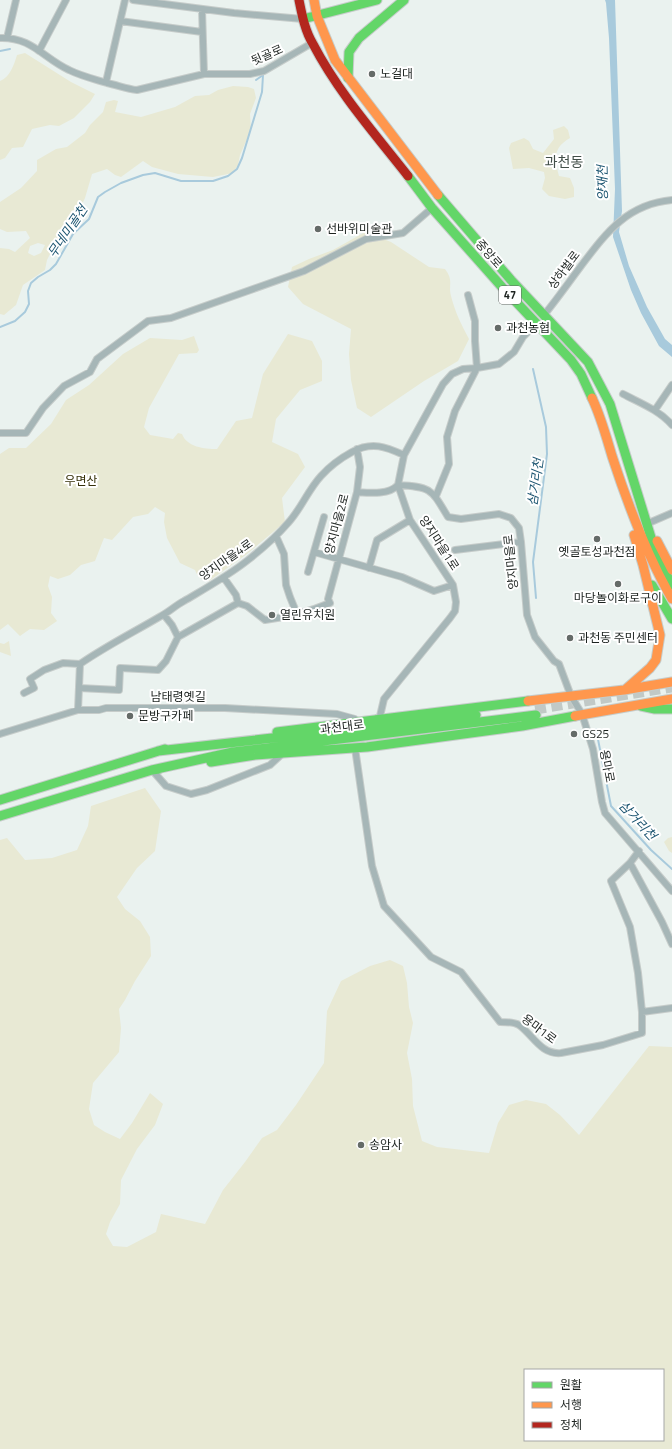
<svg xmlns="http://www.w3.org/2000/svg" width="672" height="1449" font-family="'Titillium Web','Noto Sans KR',sans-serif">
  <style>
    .green { fill: #e8e9d4; fill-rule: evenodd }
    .water { fill: #a8cadc }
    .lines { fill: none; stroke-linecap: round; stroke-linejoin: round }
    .stream { stroke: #a8cadc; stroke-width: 2 }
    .highway-tunnel { stroke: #c1c9c6; stroke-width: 11; stroke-dasharray: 11 5.5; stroke-linecap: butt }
    .street-casing { stroke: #c6ccca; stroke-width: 8 }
    .fast-casing { stroke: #c6ccca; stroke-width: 11 }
    .slow-casing { stroke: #c6ccca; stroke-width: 11 }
    .jam-casing { stroke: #c6ccca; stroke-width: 11 }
    .street { stroke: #a6b6b7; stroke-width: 6 }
    .fast { stroke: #63d668; stroke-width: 9 }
    .slow { stroke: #ff974d; stroke-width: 9 }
    .jam { stroke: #b3261e; stroke-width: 9 }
    .poi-dot { fill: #656b68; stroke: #fff; stroke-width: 1.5 }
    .labels { text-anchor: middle; stroke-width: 4; stroke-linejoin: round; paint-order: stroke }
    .shield { fill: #fff; stroke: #616563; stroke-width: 1 }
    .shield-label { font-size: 11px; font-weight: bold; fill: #1d2320 }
    .street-label { font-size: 12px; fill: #1d2320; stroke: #fff }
    .poi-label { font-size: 12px; fill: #1d2320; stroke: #fff; text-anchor: start }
    .park-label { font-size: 12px; fill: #363009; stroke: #fff }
    .water-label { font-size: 13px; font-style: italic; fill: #1b5470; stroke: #fff }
    .quarter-label { font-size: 14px; fill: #424f49; stroke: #fff }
  </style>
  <rect width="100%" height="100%" fill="#eaf2ef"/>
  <path class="green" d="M25,53L71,82L95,94L90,102L74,118L59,126L50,125L32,129L23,147L12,148L5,158L0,160V81C10,77 14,65 17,55Z
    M233,86L248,87L254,89L256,98L250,114L251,130L240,155L238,165L233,173L213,177L178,174L152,167L143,161L121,177L115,175L107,169L92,174L85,198L63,243L54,246L47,260L45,270L23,285L16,305L4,315L0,314V248L9,249L15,252L30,238L26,231L7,232L0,229V202L21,188L37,171V160L56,149L67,147L85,133L90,125L103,112L106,102L114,100L118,101L115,112L141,117L175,107L195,96L209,95L218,90ZM38,243L45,245L41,253L34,256L28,253L30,246Z
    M564,126L568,130L570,138C553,148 554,158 559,176L570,178L574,188V197L565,199L549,196L542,189L545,178L544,172L529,168L513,169L509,148L511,143L524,138L529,141L533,149L543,153L554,139L553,130Z
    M365,232L391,242L429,267L445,269C454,281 448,284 451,296C455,312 461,324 469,339L458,361L424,381L371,417L357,408L351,380L349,354L351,329L303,304L288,287L292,267L309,259L333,250Z
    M288,334L312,341L322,361V381L300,390L276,419L272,442L298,454L305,467L282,498L285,522L247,554L209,581C202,580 198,578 195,570L180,563L167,538L164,522L165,513L155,507L148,514L133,517L112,540L104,538L95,561L81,565L70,575L58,579L50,576L48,586L52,597L51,613L57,621L44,630L30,629L20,636L8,624L0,630V454L9,448H26L51,424L66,400L89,385L123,354L150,338L182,340L194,336L199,350L197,353L179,354L149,408L144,427L150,435L173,439L178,433L182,434C187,447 204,449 217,449L236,421L252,418L263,374Z
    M9,641L11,656L0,652V643L4,644Z
    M145,788L161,811L155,851L137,868L117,897L125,909L140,921L150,937L151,956L135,981L125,1000L119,1009L121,1028L119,1052L93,1083L89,1109L94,1125L105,1132L120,1139L132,1123L150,1093L163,1104L155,1125L137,1149L121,1180L120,1204L110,1222L106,1234L113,1246L127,1247L156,1232L161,1214L205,1224L223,1190L245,1162L262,1138L277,1130L296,1105L324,1063L327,1011L341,981L370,966L390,960L403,966L407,983L409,1007L413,1023L407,1053L412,1079L413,1106L422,1141L437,1147L489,1153L498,1123L509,1105L526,1100L546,1104L560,1115L579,1135L649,1046L672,1047V1449H0V840L7,838L25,860L52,858L77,850L88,826L91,806ZM525,1370H663V1440H525Z
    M672,837V853L669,851L664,842L668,838Z"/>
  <path class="water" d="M605,0H615L622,211L619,232L629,266L647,307L665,339L672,345V357L659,346L641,313L631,290L613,237L615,189L609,38L606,3Z"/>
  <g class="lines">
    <path class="stream" d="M0,51L10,49
      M256,80L263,75
      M0,327L15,321L25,312L29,304L28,291L31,283L38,277L50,270L56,264L73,234L89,219L98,197L105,192L121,183L143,175L155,173L181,181H213L228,176L237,169L242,158L262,92L263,75
      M533,369L546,427L547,454L533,562L536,598
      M596,729L611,806L651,850L672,869"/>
    <path class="highway-tunnel" d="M535,709L672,687"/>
    <defs>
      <path id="street" d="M133,0L234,13L303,19
        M202,9L204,74
        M120,21L202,32
        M0,38C32,37 43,58 69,70C81,76 94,79 107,83C117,85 127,89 137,90L204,74H250L264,71L312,43
        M7,38L16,0
        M39,51L66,0
        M106,82L125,0
        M544,315C557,299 569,282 581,266C606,233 627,204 672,200
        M623,394C640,403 659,410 672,425
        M655,410L672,385
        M0,433H26L43,408L64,386L90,372L97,359L148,321L171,318L304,271L366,239L403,233L432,208
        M357,492C370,493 389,495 398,485C432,487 431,489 448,517L461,519L499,514L511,518L519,528L521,542L527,615L535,637L554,661L559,664L571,696L582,714L593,749L602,802L605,813L672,891
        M436,496L449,464L447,437L455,411L477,368L475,341V321L468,295
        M651,522L672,513
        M276,536L284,554L286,585L290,597L297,614
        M455,550L521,542
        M314,552L402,577L434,591L453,585
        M369,568L377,540L410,520
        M308,572L324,517
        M224,578L236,595L238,603L247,606L265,620C288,617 309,612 330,603L328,599L357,492L360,467L357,449
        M178,637L238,603
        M79,688L119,690L120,668L158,670L166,661L178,637L172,625L164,615
        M24,693L34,688L30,679L44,670L63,663L80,664
        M78,710L80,664C106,646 134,632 161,616C169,612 176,605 184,601C206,588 228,576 248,560C262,549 276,537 288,523C301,509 308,490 321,476C330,466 341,458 352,452C372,441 386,447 404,455
        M377,718L380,716L384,699L450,618L455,611L456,602L453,585L410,520L398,485L404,455L443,384L452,374L463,369L477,368L499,364L514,352L523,337L537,323
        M0,734L78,710H99L106,708H225L337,714L355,719L357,721
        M355,748L372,866L384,906L431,957L461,972L500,1022C506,1022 514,1022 519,1025C533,1035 541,1055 561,1053L603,1045L642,1033V1012L638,973L630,927L611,881L630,863L639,851
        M152,770L166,786L191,794L207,790L270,765L282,754
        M630,863L662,922L672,944
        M642,1012L672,1008"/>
      <path id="fast" d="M303,19L377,0
        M348,78L349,52L359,38L404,0
        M408,176L432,208L502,287L571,360L581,374L592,398
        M438,195L511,280L588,362L610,404L657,557L672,585
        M652,585L672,619
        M641,706L655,709H672
        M277,732L528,701
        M158,751L476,715
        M211,762L255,755L367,747L522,726L575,716
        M152,770L233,752L536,715
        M0,800L165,749
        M0,816L152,770L159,769"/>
      <path id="slow" d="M314,0L317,16L335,60L438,195
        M592,398C601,417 606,436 612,456C628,505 646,554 672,599
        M657,541L672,570
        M625,690L650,668L656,660L660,635L643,565L634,535
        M528,701L624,690L672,682
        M575,716L672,699"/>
      <path id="jam" d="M299,0C302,15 305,31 313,44C338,92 375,134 408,176"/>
    </defs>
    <use href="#street" class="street-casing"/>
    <use href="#fast" class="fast-casing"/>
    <use href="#slow" class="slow-casing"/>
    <use href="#jam" class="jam-casing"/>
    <use href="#street" class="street"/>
    <use href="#fast" class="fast"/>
    <use href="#slow" class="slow"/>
    <use href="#jam" class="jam"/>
  </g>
  <g class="poi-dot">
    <circle cx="372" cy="74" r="4"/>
    <circle cx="318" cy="229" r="4"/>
    <circle cx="498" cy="328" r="4"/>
    <circle cx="597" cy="539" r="4"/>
    <circle cx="618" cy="584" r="4"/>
    <circle cx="272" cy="615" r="4"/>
    <circle cx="570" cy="638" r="4"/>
    <circle cx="130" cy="716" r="4"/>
    <circle cx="574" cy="734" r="4"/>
    <circle cx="361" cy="1145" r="4"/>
  </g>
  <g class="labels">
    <rect class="shield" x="499" y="286" width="22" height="18" rx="3"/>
    <g class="shield-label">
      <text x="510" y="299">47</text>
    </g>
    <g class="street-label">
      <text transform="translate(267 55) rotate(-24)" y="4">뒷골로</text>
      <text transform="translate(489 254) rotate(49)" y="4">중앙로</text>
      <text transform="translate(564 270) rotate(-53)" y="4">상하벌로</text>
      <text transform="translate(337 524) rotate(-75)" y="4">양지마을2로</text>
      <text transform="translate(439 543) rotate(57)" y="4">양지마을1로</text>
      <text transform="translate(226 560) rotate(-35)" y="4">양지마을4로</text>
      <text transform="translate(511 562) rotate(-96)" y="4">양지마을로</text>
      <text x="178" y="701">남태령옛길</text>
      <text transform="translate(342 727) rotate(-7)" y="4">과천대로</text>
      <text transform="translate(607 766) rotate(79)" y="4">용마로</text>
      <text transform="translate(539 1029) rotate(37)" y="4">용마1로</text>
    </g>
    <g class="poi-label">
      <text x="380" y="78">노걸대</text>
      <text x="326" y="233">선바위미술관</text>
      <text x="506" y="332">과천농협</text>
      <text x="597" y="556" text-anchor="middle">옛골토성과천점</text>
      <text x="618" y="602" text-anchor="middle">마당놀이화로구이</text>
      <text x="280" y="619">열린유치원</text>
      <text x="578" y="642">과천동 주민센터</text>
      <text x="138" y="720">문방구카페</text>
      <text x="582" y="738">GS25</text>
      <text x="369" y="1149">송암사</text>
    </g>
    <g class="park-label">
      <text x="81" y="485">우면산</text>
    </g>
    <g class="water-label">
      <text transform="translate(602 183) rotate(-91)" y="5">양재천</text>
      <text transform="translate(67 231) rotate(-56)" y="5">무네미골천</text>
      <text transform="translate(535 482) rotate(-82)" y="5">삼거리천</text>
      <text transform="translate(638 820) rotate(47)" y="5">삼거리천</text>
    </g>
    <g class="quarter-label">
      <text x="564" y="167">과천동</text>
    </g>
  </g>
  <rect x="524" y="1369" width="140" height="72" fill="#ffffff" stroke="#a5a7a6"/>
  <rect x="532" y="1382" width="20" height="6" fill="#63d668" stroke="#a5a7a6"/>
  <text x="560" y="1389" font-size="12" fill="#1d2320">원활</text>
  <rect x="532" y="1402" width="20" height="6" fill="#ff974d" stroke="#a5a7a6"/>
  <text x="560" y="1409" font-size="12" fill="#1d2320">서행</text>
  <rect x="532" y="1422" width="20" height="6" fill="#b3261e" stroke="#a5a7a6"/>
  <text x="560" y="1429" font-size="12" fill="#1d2320">정체</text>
</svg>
